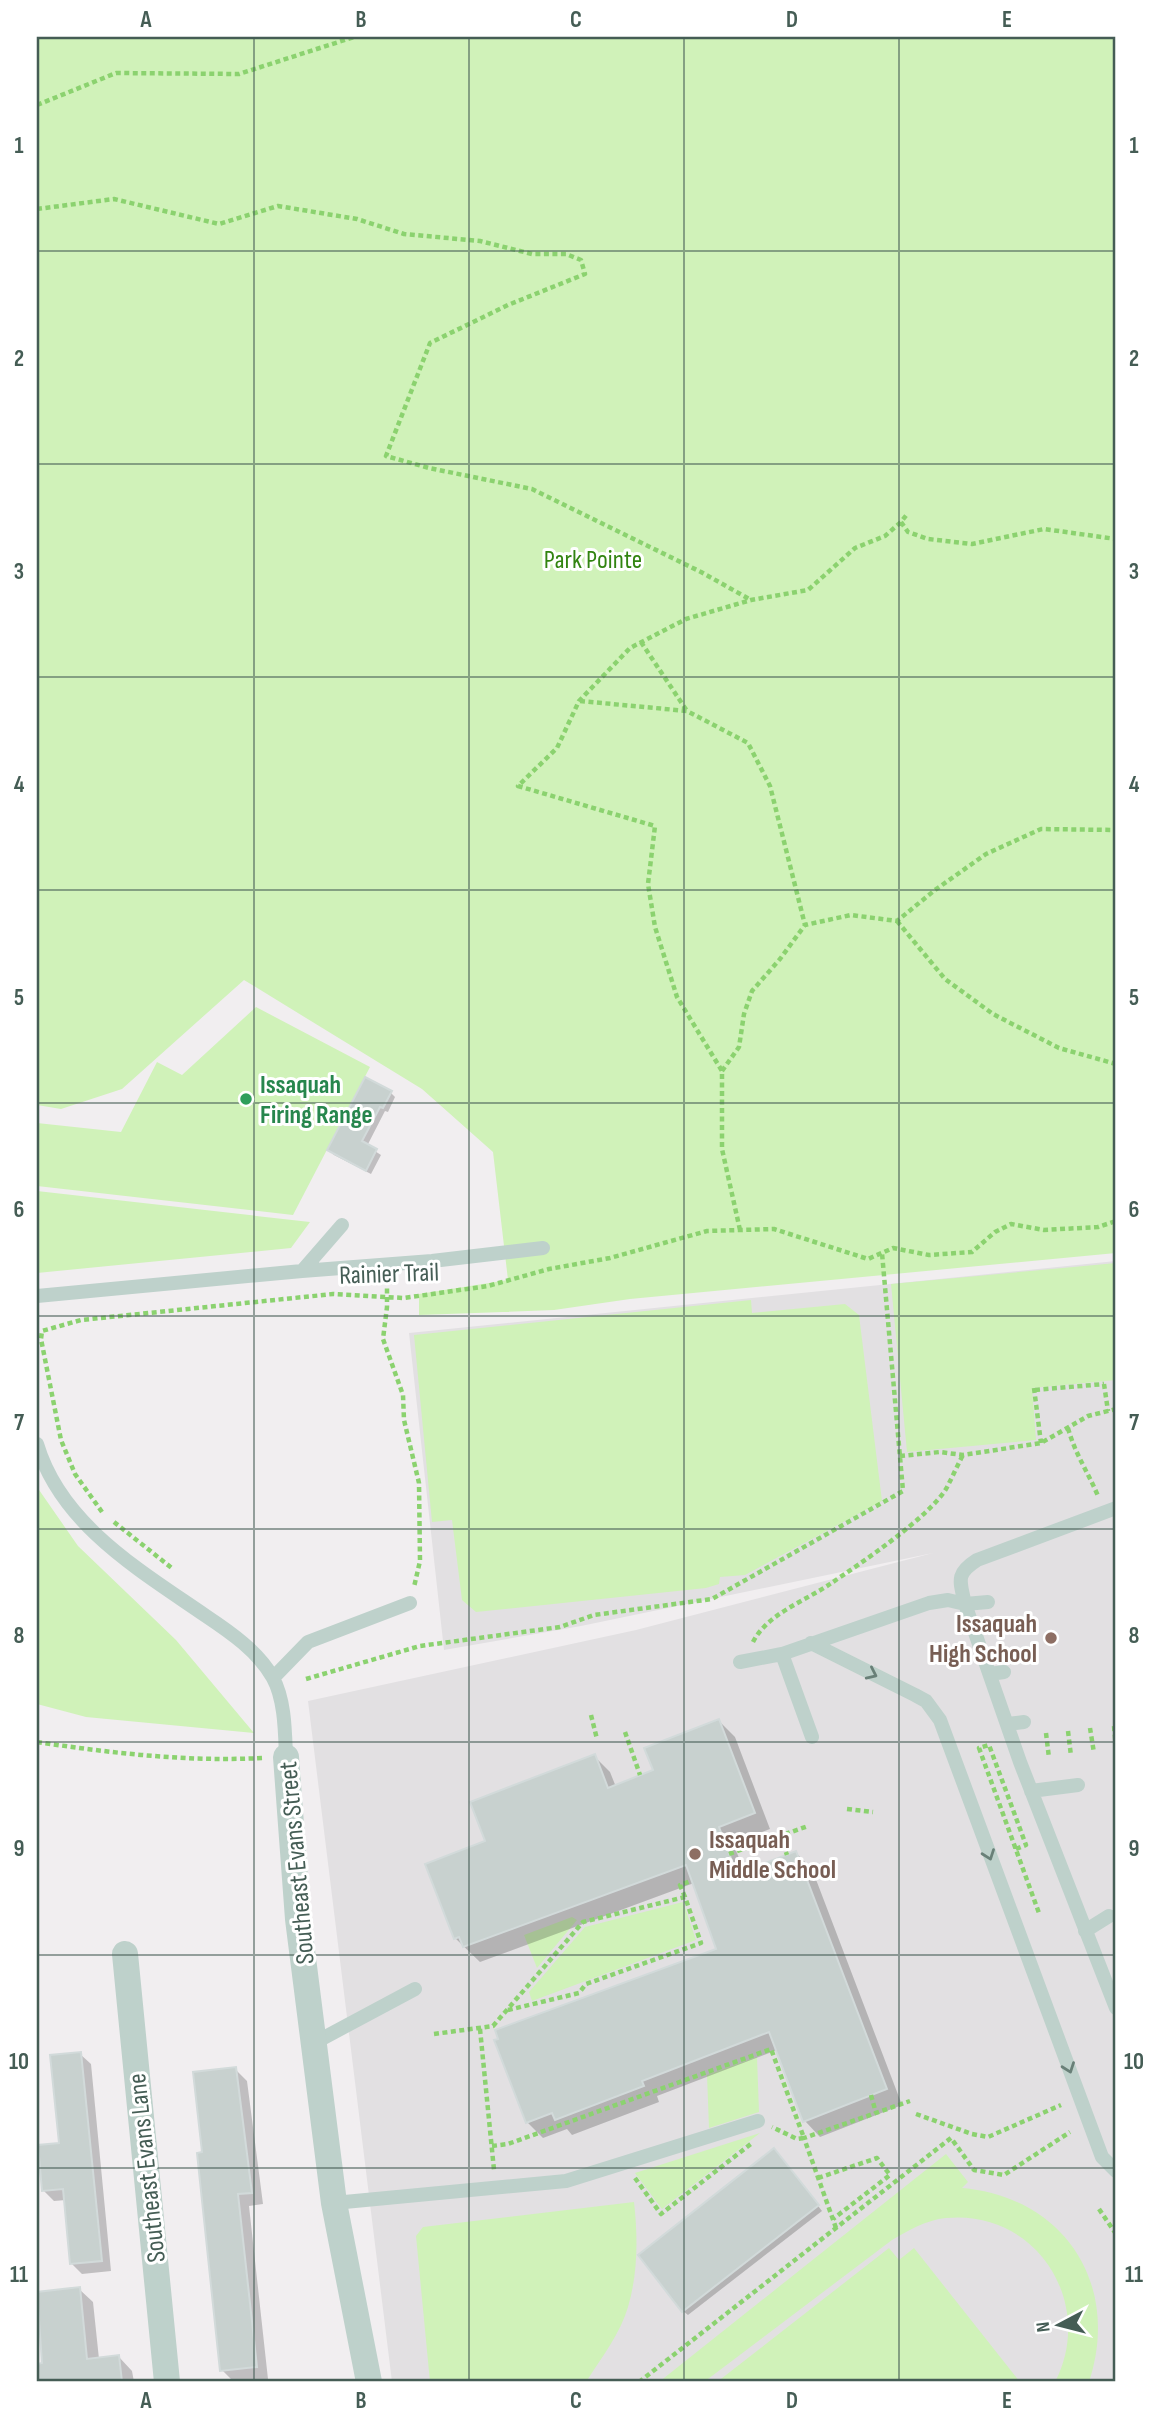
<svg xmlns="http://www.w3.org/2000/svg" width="1153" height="2419" font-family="'Sofia Sans Condensed',sans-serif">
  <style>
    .education { fill: #e2e0e2 }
    .green { fill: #d0f2b9 }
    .shadow { fill: #0003 }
    .building { fill: #c8d1cf; stroke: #d2dada; stroke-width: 2 }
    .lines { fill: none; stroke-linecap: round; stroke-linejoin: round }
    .path { stroke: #8bd26f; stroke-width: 4.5; stroke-dasharray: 5 3.5; stroke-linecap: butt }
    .lane { stroke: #bed1cb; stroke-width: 14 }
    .street { stroke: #bed1cb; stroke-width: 26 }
    .oneway { stroke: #698078 }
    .grid { fill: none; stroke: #455d55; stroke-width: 2; stroke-opacity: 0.55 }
    .leisure-dot { fill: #2e9e5b; stroke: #fff; stroke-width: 2.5 }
    .education-dot { fill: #8d6e63; stroke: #fff; stroke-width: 2.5 }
    .labels { text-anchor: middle; stroke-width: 6; stroke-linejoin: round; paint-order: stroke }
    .park-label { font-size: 26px; fill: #328411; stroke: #fff }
    .leisure-label { font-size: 26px; font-weight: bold; fill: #27864d; stroke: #fff; text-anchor: start }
    .street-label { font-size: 26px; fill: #455d55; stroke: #fff }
    .education-label { font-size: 26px; font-weight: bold; fill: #785e54; stroke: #fff; text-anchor: end }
    .neatline { fill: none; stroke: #455d55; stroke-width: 2.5 }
    .grid-label { font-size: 23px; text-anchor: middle; font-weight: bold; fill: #455d55 }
  </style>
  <rect width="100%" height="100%" fill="#f1eef0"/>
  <path class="education" d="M1116,1261V2382H392L308,1701L636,1630L933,1553L581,1626L444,1650L409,1333Z"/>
  <path class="green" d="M37,37H1116V1253L630,1299L554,1310L419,1315V1294L508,1280L493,1152L422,1089L244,980L122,1089L61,1109L37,1105Z
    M256,1007L370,1067L293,1215L37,1186V1123L121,1132L157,1062L182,1075Z
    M37,1191L310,1222L291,1248L37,1273Z
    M1116,1263V1380L1032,1388L1036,1440L907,1452L891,1284Z
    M751,1300L752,1313L845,1304L859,1315L882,1501L745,1575L720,1577L719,1584L706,1588L476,1612L462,1600L452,1520L432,1522L414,1335Z
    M37,1487L78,1546L176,1640L254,1733L86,1717L37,1704Z
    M683,1902L696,1940L532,2001L529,1992L585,1927Z
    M572,1917L577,1920L537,1968L524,1935Z
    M757,2057L759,2112L709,2128L707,2075Z
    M760,2133L662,2209L635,2173Z
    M946,2154L968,2182L962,2188C1065,2197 1121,2285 1089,2382H1055C1096,2303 1036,2209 946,2218C926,2220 909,2230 892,2240L704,2382H659Z
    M634,2202C638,2237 638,2273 628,2307C621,2332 602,2357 588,2379L584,2382H430L416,2236L423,2227Z
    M889,2248L899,2260L914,2248L1020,2382H717Z"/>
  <path class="shadow" d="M391,1093L395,1097L388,1112L385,1111L367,1146L381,1155L371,1174L334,1155L329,1150Z
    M719,1721L735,1737L770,1829L733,1843L745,1873L796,1853L812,1869L902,2105L820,2137L805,2121L777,2050L657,2096L659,2102L572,2135L567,2129L543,2138L527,2122L500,2040L718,1950L694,1883L480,1962L455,1938L487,1842L594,1756L610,1772L616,1787L655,1771Z
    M80,2054L91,2064L111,2271L82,2274L72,2264L66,2200L54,2201L44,2191L61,2145Z
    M235,2069L247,2081L263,2204L249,2206L268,2379L234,2382L222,2370Z
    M779,2155L822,2211L688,2315L683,2311Z
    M79,2289L93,2302L99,2359L119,2357L132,2371L134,2382H37V2366L44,2365L37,2293Z"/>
  <path class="building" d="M365,1077L392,1091L383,1108L380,1107L362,1141L377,1149L366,1171L327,1150Z
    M719,1719L755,1813L719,1827L737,1874L796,1851L887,2089L803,2122L769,2032L642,2081L644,2086L555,2120L552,2113L526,2123L494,2040L498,2039L495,2030L716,1949L686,1865L463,1947L459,1937L454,1939L425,1864L485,1841L470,1802L595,1754L608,1788L653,1770L644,1748Z
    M81,2052L102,2261L70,2264L63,2189L42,2191L38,2145L59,2143L50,2055Z
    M236,2067L252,2193L238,2194L257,2367L220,2371L197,2153L202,2152L193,2072Z
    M774,2148L819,2205L682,2312L638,2255Z
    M80,2287L87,2359L119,2355L122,2382H37V2364L42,2363L37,2292Z"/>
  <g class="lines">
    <path class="path" d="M37,105L116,73L239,74L354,37
      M37,209L114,199L219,224L278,206L357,219L404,234L480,241L532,254H566L581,260L585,274L508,305L430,343L386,456L429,468L532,489L701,572L751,600
      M901,522L908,532L928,539L972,544L1044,529L1116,539
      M641,642L687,711
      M580,701L687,711L748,743L770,786L805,925
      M897,921L945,979L993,1014L1059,1048L1116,1064
      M722,1071L739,1047L744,1014L752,991L780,959L805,925L851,915L897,921L935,890L986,854L1041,829L1116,830
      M740,1230L722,1149V1071L677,997L655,927L648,884L655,826L518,786L557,748L579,701L630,648L686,619L751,600L808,590L855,548L885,536L901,522L908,513
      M387,1280V1307L383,1339L403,1395L404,1420L419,1483L420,1561L414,1587
      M1104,1384L1108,1411
      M1034,1388L1041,1443
      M1035,1390L1104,1384
      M1068,1428C1075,1454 1088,1472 1098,1496
      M900,1456L940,1452L963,1455L1041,1443L1088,1416L1116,1409
      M102,1512L75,1474L61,1440L41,1339L42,1331L81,1320L333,1294L404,1298L488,1286L549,1269L610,1258L707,1231L774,1229L868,1259L893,1248L929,1255L972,1252L995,1232L1011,1224L1044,1230L1098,1227L1116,1221
      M114,1522L173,1569
      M753,1642C767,1614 805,1601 830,1584C861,1563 927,1519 946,1489C952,1478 957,1466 963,1455
      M306,1679L420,1646L560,1627L594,1615L712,1599L903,1491L882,1253
      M591,1715L597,1739
      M1114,1726L1116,1748
      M1090,1728L1094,1753
      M1068,1731L1071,1756
      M625,1732L640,1775
      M1046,1733L1049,1758
      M37,1742C111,1753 187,1762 262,1758
      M847,1809L873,1812
      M780,1836L787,1855
      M1016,1849L1026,1845L989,1745L979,1748C999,1803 1019,1858 1039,1913
      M729,1854L808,1826
      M685,1897L680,1885L691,1881
      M480,2029L494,2170
      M434,2034L493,2026L583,1922L685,1897L701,1943L586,1984L579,1993L508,2010
      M871,2095L876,2113
      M916,2114L972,2134L988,2137L1061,2105
      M492,2146L508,2144L771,2049L804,2138L797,2139L772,2127
      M635,2178L661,2214L752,2143
      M818,2178L877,2158L890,2175L833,2219
      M1099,2209L1116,2234
      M836,2228L804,2138L910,2101
      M639,2382L951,2138L974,2170L1004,2175L1070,2132"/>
    <path class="lane" d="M302,1271L342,1225
      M37,1296L302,1271L432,1261L543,1248
      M37,1444C61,1525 141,1571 206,1616C230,1632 259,1652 273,1678C285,1700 285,1732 286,1757
      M1116,1508L977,1560C955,1574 960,1581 965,1604L1020,1762L1116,2008
      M811,1643L915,1695L926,1701L940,1720L1102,2157L1116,2171
      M782,1654L812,1737
      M740,1662L782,1654L929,1603L948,1600L965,1604L988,1602
      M990,1674L1004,1672
      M273,1678L308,1642L410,1603
      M1007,1724L1024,1722
      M1031,1791L1078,1785
      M1085,1931L1109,1916
      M314,2043L415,1989
      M334,2203L566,2181L758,2121"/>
    <path class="street" d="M286,1757L298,1919L334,2203L369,2382
      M125,1954L167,2382"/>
  </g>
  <defs><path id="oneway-chevron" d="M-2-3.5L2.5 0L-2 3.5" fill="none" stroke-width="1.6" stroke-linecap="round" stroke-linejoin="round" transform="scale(1.75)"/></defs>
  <g class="oneway">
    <use href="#oneway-chevron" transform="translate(872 1674) rotate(25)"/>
    <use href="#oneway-chevron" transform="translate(989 1855) rotate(70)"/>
    <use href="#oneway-chevron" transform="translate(1069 2068) rotate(70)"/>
  </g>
  <path class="grid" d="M254,37V2382M469,37V2382M684,37V2382M899,37V2382M37,251H1116M37,464H1116M37,677H1116M37,890H1116M37,1103H1116M37,1316H1116M37,1529H1116M37,1742H1116M37,1955H1116M37,2168H1116"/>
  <circle class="leisure-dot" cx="246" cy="1099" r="7"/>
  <g class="education-dot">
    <circle cx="1051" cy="1638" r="7"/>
    <circle cx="695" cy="1854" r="7"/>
  </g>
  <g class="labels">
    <g class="park-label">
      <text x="593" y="568">Park Pointe</text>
    </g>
    <g class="leisure-label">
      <text x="260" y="1093">Issaquah<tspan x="260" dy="30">Firing Range</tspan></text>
    </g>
    <g class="street-label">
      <text transform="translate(389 1273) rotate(-2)" y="9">Rainier Trail</text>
      <text transform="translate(296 1863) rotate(-95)" y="9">Southeast Evans Street</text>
      <text transform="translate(146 2168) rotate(-96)" y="9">Southeast Evans Lane</text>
    </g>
    <g class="education-label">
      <text x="1037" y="1632">Issaquah<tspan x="1037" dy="30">High School</tspan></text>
      <text x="709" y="1848" text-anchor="start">Issaquah<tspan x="709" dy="30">Middle School</tspan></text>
    </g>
  </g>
  <rect width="1153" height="2419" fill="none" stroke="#ffffff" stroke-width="77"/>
  <g transform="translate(1059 2325) rotate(263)" stroke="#ffffff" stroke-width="5" paint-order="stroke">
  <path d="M0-5L12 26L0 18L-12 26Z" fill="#455d55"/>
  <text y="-10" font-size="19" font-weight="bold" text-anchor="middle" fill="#455d55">N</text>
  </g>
  <rect x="38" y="38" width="1076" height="2342" class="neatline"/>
  <g class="grid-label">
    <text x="146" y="27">A</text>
    <text x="361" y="27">B</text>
    <text x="576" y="27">C</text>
    <text x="792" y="27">D</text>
    <text x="1007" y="27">E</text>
    <text x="19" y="153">1</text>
    <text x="1134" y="153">1</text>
    <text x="19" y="366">2</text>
    <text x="1134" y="366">2</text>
    <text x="19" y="579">3</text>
    <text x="1134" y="579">3</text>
    <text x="19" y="792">4</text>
    <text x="1134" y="792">4</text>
    <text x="19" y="1005">5</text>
    <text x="1134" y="1005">5</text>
    <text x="19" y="1217">6</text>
    <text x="1134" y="1217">6</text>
    <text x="19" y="1430">7</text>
    <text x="1134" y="1430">7</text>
    <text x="19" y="1643">8</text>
    <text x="1134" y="1643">8</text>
    <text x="19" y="1856">9</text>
    <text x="1134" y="1856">9</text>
    <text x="19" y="2069">10</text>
    <text x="1134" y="2069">10</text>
    <text x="19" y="2282">11</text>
    <text x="1134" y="2282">11</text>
    <text x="146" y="2408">A</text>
    <text x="361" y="2408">B</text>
    <text x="576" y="2408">C</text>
    <text x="792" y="2408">D</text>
    <text x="1007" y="2408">E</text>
  </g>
</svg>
